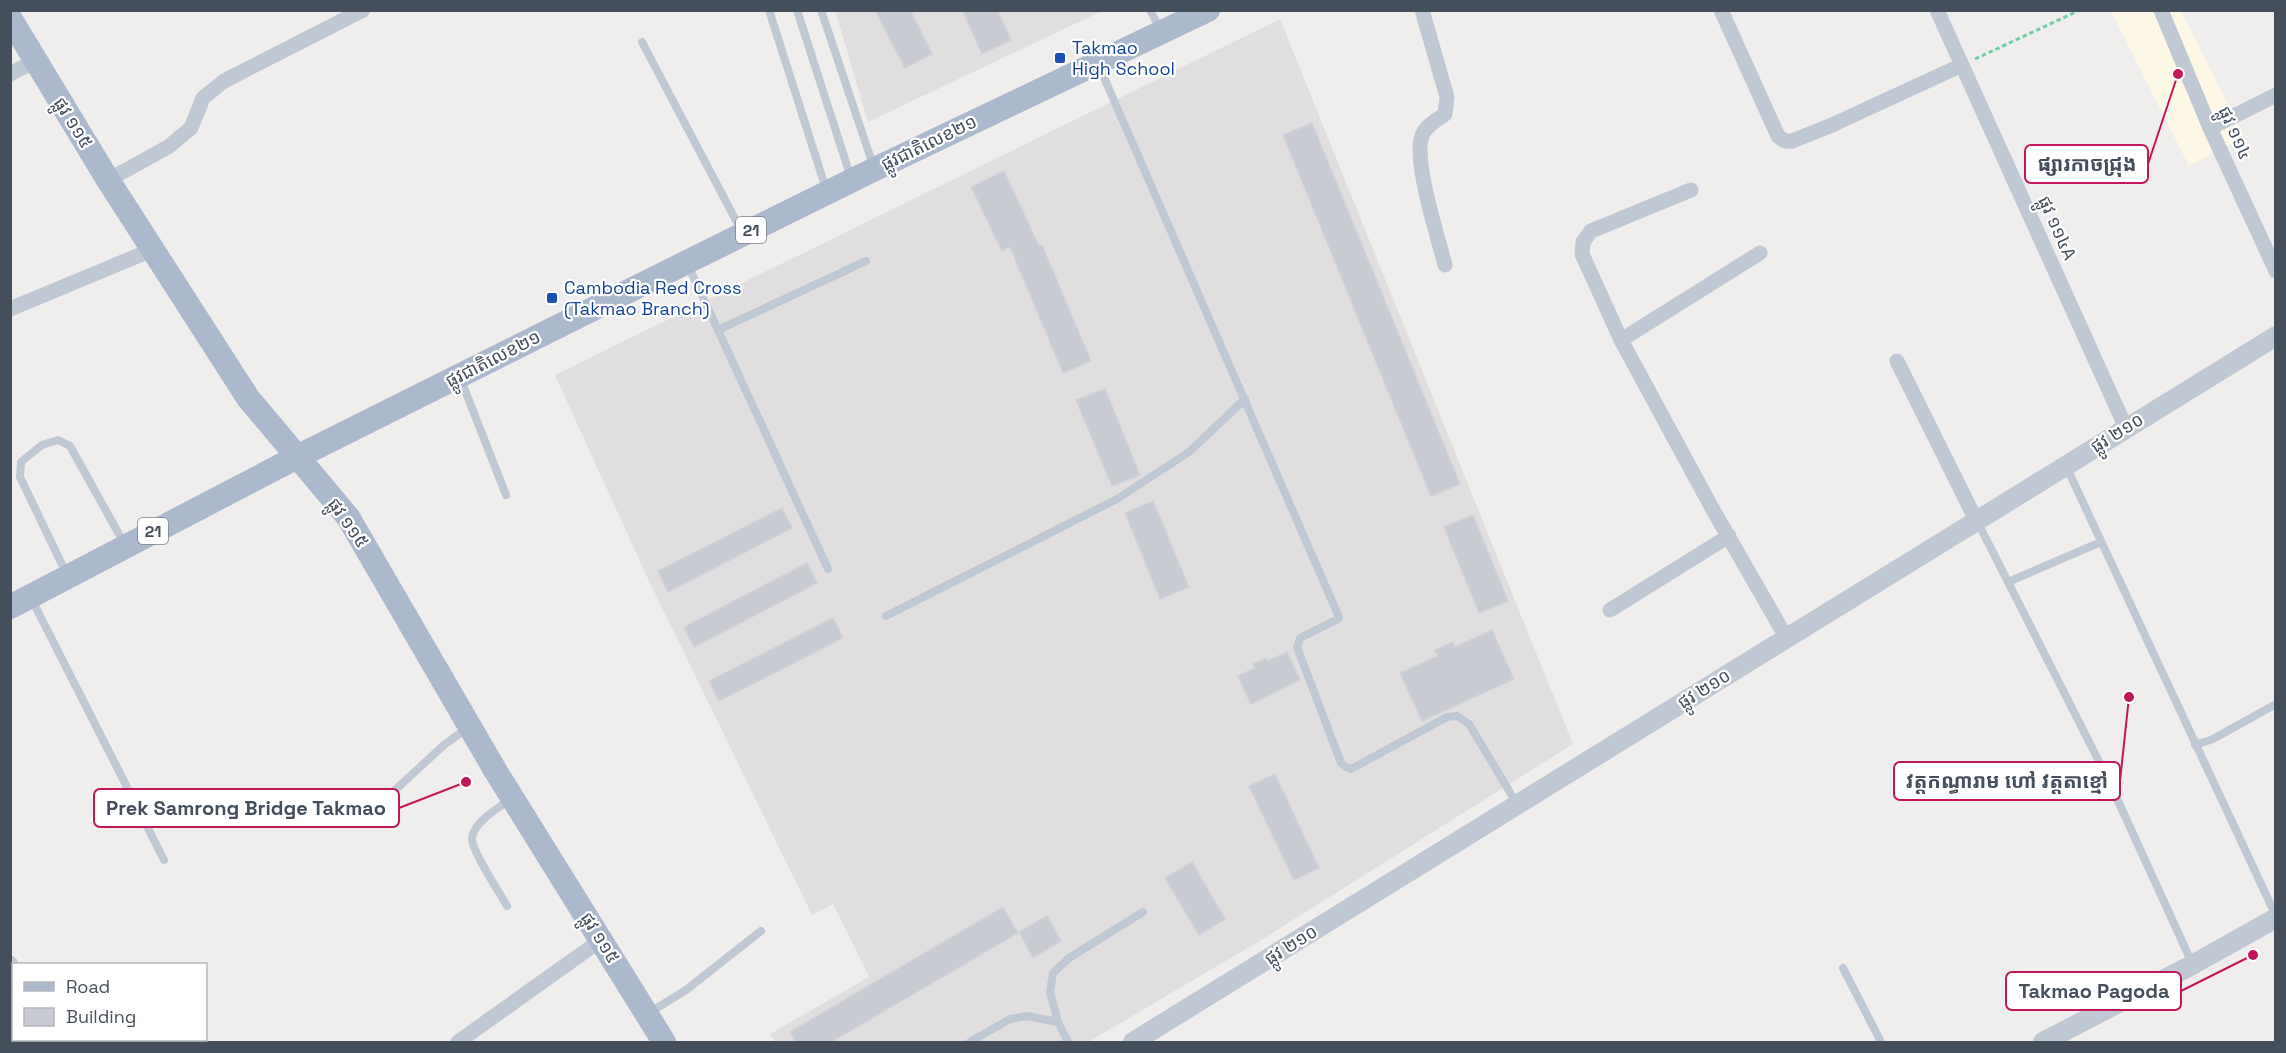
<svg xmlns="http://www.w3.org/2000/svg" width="2286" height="1053" font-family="'Space Grotesk','Noto Sans Khmer',sans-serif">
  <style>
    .commercial { fill: #fcf8e5 }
    .education { fill: #e1dedf }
    .building { fill: #c9cbd3; stroke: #d1d2d9; stroke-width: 1.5 }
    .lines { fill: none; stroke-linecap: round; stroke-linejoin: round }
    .path { stroke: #71ceab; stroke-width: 3; stroke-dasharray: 4.5 3; stroke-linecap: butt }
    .service { stroke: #c0c8d3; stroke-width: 8 }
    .minor { stroke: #c0c8d3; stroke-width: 15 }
    .tertiary { stroke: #c0c8d3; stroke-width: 20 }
    .primary { stroke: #acb9cd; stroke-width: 24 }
    .transit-dot { fill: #1a4fb4; stroke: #fff; stroke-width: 2 }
    .labels { text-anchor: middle; stroke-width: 4.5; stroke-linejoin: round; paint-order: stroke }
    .shield { fill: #fff; stroke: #7d838c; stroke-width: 1.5 }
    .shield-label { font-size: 16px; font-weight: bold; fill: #454e5b }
    .transit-label { font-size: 18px; fill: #164399; stroke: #fff; text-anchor: start }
    .street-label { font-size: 18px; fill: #454e5b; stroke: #fff }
    .leader { fill: none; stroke: #c2185b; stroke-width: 2 }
    .callout-dot { fill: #c2185b; stroke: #fff; stroke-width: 2 }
    .callout { fill: #fff; stroke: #c2185b; stroke-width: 2 }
    .callout-label { font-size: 20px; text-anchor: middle; font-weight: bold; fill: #454e5b }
  </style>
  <rect width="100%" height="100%" fill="#f0eded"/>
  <path class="commercial" d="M2111,11H2181L2244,137L2189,166Z"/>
  <path class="education" d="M835,10L1102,11L868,122Z
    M1280,19L1573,744L1258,942L1088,1042H775L770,1034L869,977L833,904L812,915L648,579L555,375Z"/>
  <path class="building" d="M875,10H910L932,54L905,68Z
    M962,10H997L1011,40L982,54Z
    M1312,123L1460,484L1431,496L1283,135Z
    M1004,171L1039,246L1042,245L1091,361L1063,373L1010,247L1002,251L971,187Z
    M1105,389L1140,475L1112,486L1076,400Z
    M1153,501L1189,587L1160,599L1125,513Z
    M782,508L792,528L668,592L658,571Z
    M1473,515L1508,601L1479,613L1444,527Z
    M807,563L817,583L694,647L684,627Z
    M833,618L843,638L719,701L709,681Z
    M1492,630L1514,679L1422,721L1400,673L1438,656L1435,650L1453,642L1455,647Z
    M1287,652L1300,680L1251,704L1238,676L1255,668L1253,664L1266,658L1268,661Z
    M1275,774L1319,868L1294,880L1249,786Z
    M1192,862L1225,919L1199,935L1165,878Z
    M1003,907L1018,933L831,1042H796L790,1032Z
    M1047,916L1061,941L1033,958L1019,932Z"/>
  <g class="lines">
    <path class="path" d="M1975,59L2080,10"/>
    <path class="service" d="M769,10L826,189
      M797,10L851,178
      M821,10L873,165
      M1150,10L1160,29
      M642,42L742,232
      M1099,66L1339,617L1338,619L1300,638L1297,647L1341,763L1346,767L1351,769L1447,717L1457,716L1469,724L1517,804
      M688,265L828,569
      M718,330L866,261
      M461,380L506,495
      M2066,466L2276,916
      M1977,521L2108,779L2192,963
      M67,575L20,477L21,462L42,445L58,440L70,446L125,545
      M2008,582L2101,542
      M31,598L164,860
      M886,616L1117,499L1189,452L1245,399
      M2195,745L2213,739L2276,704
      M383,801L444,745L466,729
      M507,906C500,893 471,850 472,838C474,822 497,809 509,800
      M1843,968L1881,1042
      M649,1013L686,990L761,931
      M970,1042L1010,1019L1027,1016L1058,1022
      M1068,1042L1058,1022L1050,992L1053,973L1069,958L1143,912"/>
    <path class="minor" d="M1422,10L1447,97L1445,114C1437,120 1425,126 1422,136C1413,161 1438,237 1445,265
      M1721,10L1778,136L1785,141H1792L1832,125L1962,65
      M1937,10L2126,428
      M2161,10L2210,128L2276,271
      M10,74L35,61
      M2210,128L2276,95
      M108,180L168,147L191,128L203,98L224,81L363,10
      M1691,190L1591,231L1583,242L1582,254L1621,340L1712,508L1786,637
      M10,309L142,254L152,248
      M1621,340L1760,253
      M1897,361L1976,520
      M1610,610L1729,536
      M10,963L14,969
      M10,1023L14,1022
      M52,1040L54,1042
      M458,1042L601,940"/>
    <path class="tertiary" d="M1133,1042L2276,336
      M2043,1042L2192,965L2276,918"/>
    <path class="primary" d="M10,18L108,180L248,398L348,517L495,770L664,1042
      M10,607L297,457L687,262L875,169L1208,10"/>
  </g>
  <g class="transit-dot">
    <rect x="1054" y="52" width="12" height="12" rx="3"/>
    <rect x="546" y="292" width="12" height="12" rx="3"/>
  </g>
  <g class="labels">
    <g class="shield">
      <rect x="736" y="217" width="30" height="26" rx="4.5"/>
      <rect x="138" y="518" width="30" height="26" rx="4.5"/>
    </g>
    <g class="shield-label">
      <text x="751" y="236">21</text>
      <text x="153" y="537">21</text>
    </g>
    <g class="transit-label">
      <text x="1072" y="54">Takmao<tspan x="1072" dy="21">High School</tspan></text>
      <text x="564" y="294">Cambodia Red Cross<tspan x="564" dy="21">(Takmao Branch)</tspan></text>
    </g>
    <g class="street-label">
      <text transform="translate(73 123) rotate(58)" y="6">ផ្លូវ ១១៥</text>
      <text transform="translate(2235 133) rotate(66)" y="6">ផ្លូវ ១១៤</text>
      <text transform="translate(929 143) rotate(-26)" y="6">ផ្លូវជាតិលេខ២១</text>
      <text transform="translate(2057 228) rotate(66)" y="6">ផ្លូវ ១១៤A</text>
      <text transform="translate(493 359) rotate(-27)" y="6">ផ្លូវជាតិលេខ២១</text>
      <text transform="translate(2117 433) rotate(-32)" y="6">ផ្លូវ ២១០</text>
      <text transform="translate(348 523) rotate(55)" y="6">ផ្លូវ ១១៥</text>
      <text transform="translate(1704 689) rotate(-32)" y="6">ផ្លូវ ២១០</text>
      <text transform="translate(600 938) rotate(58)" y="6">ផ្លូវ ១១៥</text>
      <text transform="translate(1291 945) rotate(-32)" y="6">ផ្លូវ ២១០</text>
    </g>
  </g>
  <path class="leader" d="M2178 74L2148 164M2129 697L2120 781M466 782L399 808M2253 955L2181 991"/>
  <g class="callout-dot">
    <circle cx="2178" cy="74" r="6"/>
    <circle cx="2129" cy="697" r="6"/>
    <circle cx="466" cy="782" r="6"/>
    <circle cx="2253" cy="955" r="6"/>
  </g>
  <g class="callout">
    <rect x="2025" y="145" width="123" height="38" rx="6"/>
    <rect x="1894" y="762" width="226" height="38" rx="6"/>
    <rect x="94" y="789" width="305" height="38" rx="6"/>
    <rect x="2006" y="972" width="175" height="38" rx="6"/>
  </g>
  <g class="callout-label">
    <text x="2087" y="171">ផ្សារកាចជ្រុង</text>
    <text x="2007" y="788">វត្តកណ្ធារាម ហៅ វត្តតាខ្មៅ</text>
    <text x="246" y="815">Prek Samrong Bridge Takmao</text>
    <text x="2094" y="998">Takmao Pagoda</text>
  </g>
  <rect width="2286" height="1053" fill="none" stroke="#454e5b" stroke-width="24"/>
  <rect x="12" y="963" width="195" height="78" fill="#ffffff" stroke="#b5b8bd" stroke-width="1.5"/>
  <rect x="24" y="982" width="30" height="9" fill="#acb9cd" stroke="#b5b8bd" stroke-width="1.5"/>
  <text x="66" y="993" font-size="18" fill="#454e5b">Road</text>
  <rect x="24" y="1008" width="30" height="18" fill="#c9cbd3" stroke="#b5b8bd" stroke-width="1.5"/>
  <text x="66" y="1023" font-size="18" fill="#454e5b">Building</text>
</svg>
